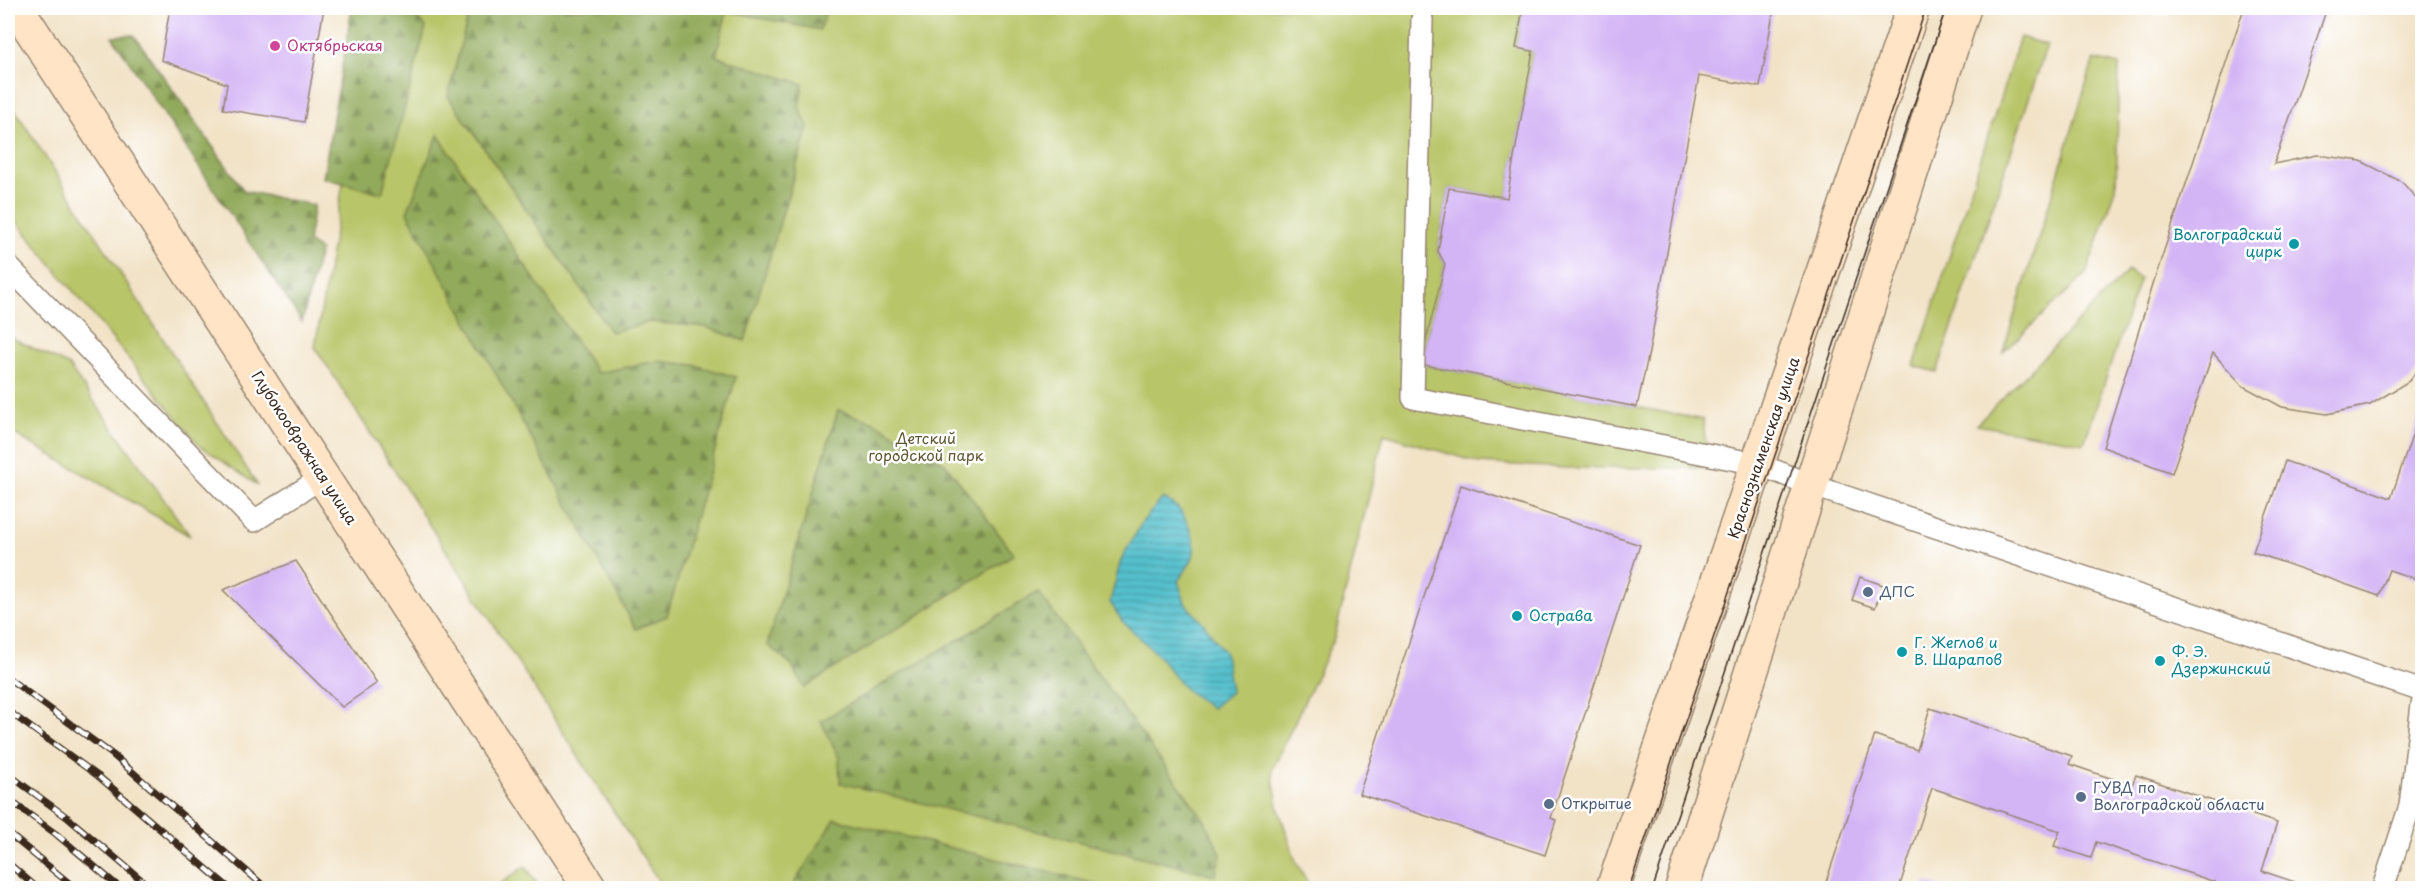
<svg xmlns="http://www.w3.org/2000/svg" width="2430" height="896" font-family="'Playpen Sans',sans-serif">
  <style>
    .green { fill: #b8c567; stroke: #7a7842; stroke-width: 1.5 }
    .forest { fill: url(#forest-firs); stroke: #666a3d; stroke-width: 1.5 }
    .water { fill: url(#water-rules); stroke: #487576; stroke-width: 1.5 }
    .building { fill: #d3b4f5 }
    .lines { fill: none; stroke-linecap: round; stroke-linejoin: round }
    .lane-casing { stroke: #968672; stroke-width: 24 }
    .secondary-casing { stroke: #968672; stroke-width: 36 }
    .lane { stroke: #fff; stroke-width: 21 }
    .secondary { stroke: #ffe4c6; stroke-width: 33 }
    .tram { stroke: #3b2a1e; stroke-width: 1.5 }
    .rail-casing { stroke: #3b2a1e; stroke-width: 7 }
    .rail { stroke: #fff; stroke-width: 4.5; stroke-dasharray: 14; stroke-linecap: butt }
    .hotel-dot { fill: #d1479c; stroke: #fff; stroke-width: 2 }
    .culture-dot { fill: #0f9aa8; stroke: #fff; stroke-width: 2 }
    .service-dot { fill: #5c6f8a; stroke: #fff; stroke-width: 2 }
    .labels { text-anchor: middle; stroke-width: 5; stroke-linejoin: round; paint-order: stroke }
    .hotel-label { font-size: 15px; fill: #b23c85; stroke: #fff; text-anchor: start }
    .culture-label { font-size: 15px; fill: #0d838f; stroke: #fff; text-anchor: start }
    .park-label { font-size: 15px; fill: #605834; stroke: #fff }
    .street-label { font-size: 15px; fill: #3b2a1e; stroke: #fff }
    .service-label { font-size: 15px; fill: #4e5e75; stroke: #fff; text-anchor: start }
  </style>
  <defs>
    <pattern id="forest-firs" width="22" height="20" patternUnits="userSpaceOnUse" patternTransform="scale(1.5)"><rect width="22" height="20" fill="#92aa5c"/><path d="M5 1l3.5 6h-7zM16 11l3.5 6h-7z" fill="#788b4b"/></pattern>
    <pattern id="water-rules" width="6" height="5" patternUnits="userSpaceOnUse" patternTransform="scale(1.5)"><rect width="6" height="5" fill="#54c0cd"/><path d="M0 2.5h6" fill="none" stroke="#479ca6"/></pattern>
  </defs>
  <rect width="100%" height="100%" fill="#fff"/>
  <filter id="ink" filterUnits="userSpaceOnUse"><feTurbulence type="fractalNoise" baseFrequency=".0167" numOctaves="2"/><feDisplacementMap in="SourceGraphic" scale="12" xChannelSelector="R" yChannelSelector="G"/><feConvolveMatrix kernelMatrix="1 2 1 2 8 2 1 2 1" color-interpolation-filters="sRGB"/></filter>
  <filter id="wash" filterUnits="userSpaceOnUse"><feTurbulence type="fractalNoise" baseFrequency=".008" numOctaves="4" result="noise"/><feDisplacementMap in="SourceGraphic" scale="24" xChannelSelector="R" yChannelSelector="G"/><feGaussianBlur stdDeviation="1.35" result="paint"/><feColorMatrix in="noise" values="0 0 0 0 0 0 0 0 0 0 0 0 0 0 0 0 0 1.4 0 .05"/><feComposite in="paint" operator="in"/></filter>
  <g filter="url(#wash)">
    <rect width="100%" height="100%" fill="#f2e3c7"/>
    <path class="green" d="M373,8H1523L1516,47L1533,51L1507,198L1449,188L1438,251L1445,264L1420,364L1703,420L1707,455L1704,468H1565L1479,463L1384,434L1334,639L1272,770L1278,807L1296,862L1311,888H663L315,347Z
      M2020,37L2047,45L1937,372L1914,366Z
      M2094,59L2119,65L2116,189L2086,274L2003,352Z
      M8,99L258,486L199,445L8,211Z
      M2128,271L2140,278L2084,443L1976,425Z
      M8,336L68,365L190,536L8,430Z
      M525,866L540,888H495Z"/>
    <path class="forest" d="M352,8H405L426,27L382,193L323,178Z
      M470,8H827L820,30L727,11L716,56L803,84L799,107L808,127L745,341L705,327L650,322L611,332L448,96Z
      M134,35L244,191L314,205L308,242L320,250L302,322L112,36Z
      M438,135L597,373L657,361L695,365L736,377L667,616L636,629L407,212Z
      M838,410L874,422L945,463L1014,554L804,688L791,664L767,645Z
      M1038,592L1205,821L1221,854L1215,875L840,783L839,758L821,721Z
      M835,819L1112,888H791Z"/>
    <path class="water" d="M1163,498C1180,508 1182,511 1190,529C1200,553 1192,562 1178,581L1186,605L1203,623L1225,653L1231,692L1212,708L1185,689L1157,654L1123,622L1110,602L1121,560L1143,521Z"/>
    <g id="blocks">
      <path class="building" d="M170,8H324L304,122L223,109L227,84L161,60Z
        M1523,8H1774L1760,87L1699,76L1649,352L1637,407L1420,364L1445,264L1438,251L1449,188L1507,198L1533,51L1516,48Z
        M2244,8H2327L2274,164L2317,155L2361,161L2402,182L2422,205V364L2409,381L2370,405L2327,414L2282,407L2243,386L2213,353L2172,473L2103,447L2153,284Z
        M2422,407V581L2389,570L2379,596L2253,552L2285,461L2391,498Z
        M1461,485L1640,545L1551,818L1556,820L1545,855L1359,794Z
        M296,561L377,683L342,707L223,590Z
        M1860,577L1883,585L1875,608L1852,600Z
        M1930,708L2072,756L2069,764L2101,775L2132,785L2136,775L2277,823L2262,871L2313,888H2213L2215,882L2096,842L2091,858L2054,846L2060,831L1932,788L1899,888H1824L1875,735L1917,750Z
        M1926,882L1944,888H1924Z"/>
    </g>
  </g>
  <g filter="url(#ink)">
    <use href="#blocks" fill-opacity="0" stroke="#968672" stroke-width="1.5"/>
    <g class="lines">
      <defs>
        <path id="lane" d="M1422,19L1413,398L1758,464L1811,485L2422,691
          M8,266L254,521L323,477
          M2383,888L2410,806L2422,704"/>
        <path id="secondary" d="M17,8L590,888
          M1613,888L1913,8
          M1682,888L1964,8"/>
      </defs>
      <use href="#lane" class="lane-casing"/>
      <use href="#secondary" class="secondary-casing"/>
      <use href="#lane" class="lane"/>
      <use href="#secondary" class="secondary"/>
      <path class="tram" d="M1629,888L1926,8
        M1653,888L1946,8"/>
      <defs>
        <path id="rail" d="M8,678L113,755L266,888
          M8,711L98,776L229,888
          M8,774L68,818L151,888
          M8,799L56,834L120,888
          M8,833L75,888
          M8,863L37,888"/>
      </defs>
      <use href="#rail" class="rail-casing"/>
      <use href="#rail" class="rail"/>
    </g>
  </g>
  <circle class="hotel-dot" cx="275" cy="46" r="6"/>
  <g class="culture-dot">
    <circle cx="2294" cy="244" r="6"/>
    <circle cx="1517" cy="616" r="6"/>
    <circle cx="1902" cy="652" r="6"/>
    <circle cx="2160" cy="661" r="6"/>
  </g>
  <g class="service-dot">
    <circle cx="1868" cy="592" r="6"/>
    <circle cx="2081" cy="797" r="6"/>
    <circle cx="1549" cy="804" r="6"/>
  </g>
  <g class="labels">
    <g class="hotel-label">
      <text x="287" y="51">Октябрьская</text>
    </g>
    <g class="culture-label">
      <text x="2282" y="240" text-anchor="end">Волгоградский<tspan x="2282" dy="17">цирк</tspan></text>
      <text x="1529" y="621">Острава</text>
      <text x="1914" y="648">Г. Жеглов и<tspan x="1914" dy="17">В. Шарапов</tspan></text>
      <text x="2172" y="657">Ф. Э.<tspan x="2172" dy="17">Дзержинский</tspan></text>
    </g>
    <g class="park-label">
      <text x="926" y="444">Детский<tspan x="926" dy="17">городской парк</tspan></text>
    </g>
    <g class="street-label">
      <text transform="translate(304 448) rotate(57)" y="5">Глубокоовражная улица</text>
      <text transform="translate(1764 448) rotate(-71)" y="5">Краснознаменская улица</text>
    </g>
    <g class="service-label">
      <text x="1880" y="597">ДПС</text>
      <text x="2093" y="793">ГУВД по<tspan x="2093" dy="17">Волгоградской области</tspan></text>
      <text x="1561" y="809">Открытие</text>
    </g>
  </g>
  <rect width="2430" height="896" fill="none" stroke="#fff" stroke-width="30"/>
</svg>
